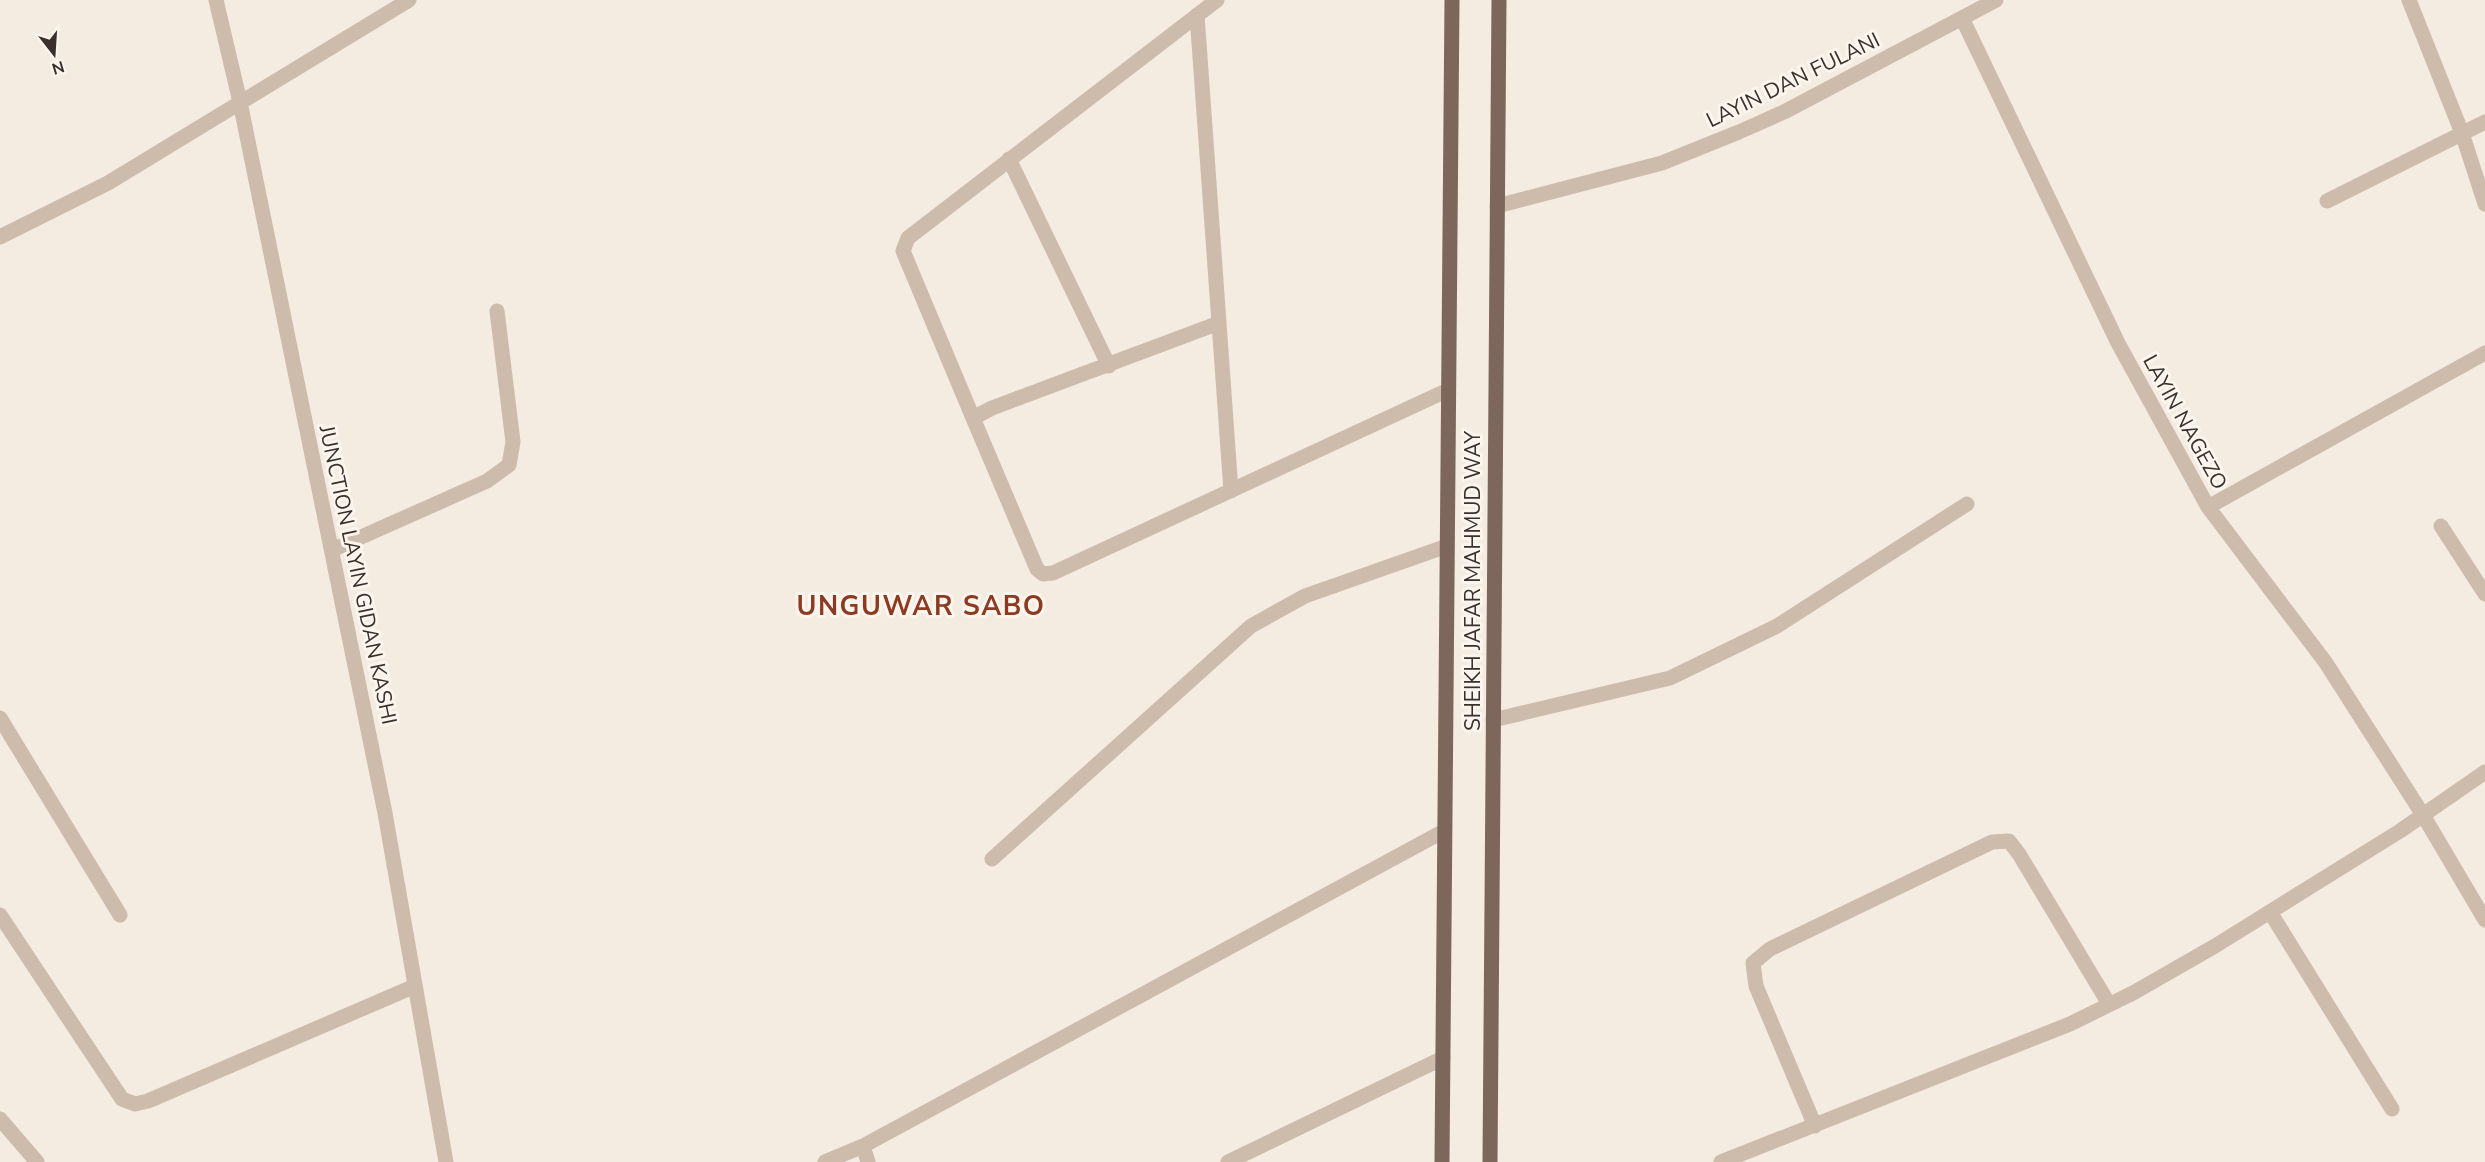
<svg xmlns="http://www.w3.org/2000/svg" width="2485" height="1162" font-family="'Nunito Sans',sans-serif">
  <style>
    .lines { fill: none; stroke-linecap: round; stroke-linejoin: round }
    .minor { stroke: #cdbbac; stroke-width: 15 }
    .major { stroke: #7d675c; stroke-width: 15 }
    .labels { text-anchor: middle; stroke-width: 6; stroke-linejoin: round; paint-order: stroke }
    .street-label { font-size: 21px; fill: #3b302b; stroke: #fbf5ee }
    .district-label { font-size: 27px; font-weight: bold; letter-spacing: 1.5px; fill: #8c3b22; stroke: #fbf5ee }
  </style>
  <rect width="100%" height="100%" fill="#f4ebe1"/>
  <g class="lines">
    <path class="minor" d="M216,0L240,102L385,813L446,1162
      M2409,0L2462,133L2485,204
      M1197,15L1231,491
      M1962,18L2118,343L2208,507L2326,663L2423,815L2485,920
      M1009,159L1109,366
      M2327,201L2485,122
      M1497,206L1662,163L1739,132L1784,112L1996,0
      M0,237L108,183L409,0
      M1219,323L992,408L973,418L1037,569L1043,574L1053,573L1448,390
      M973,418L903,251L908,238L1217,0
      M2208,507L2485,353
      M2441,526L2485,594
      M332,550L487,481L509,465L513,442L497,311
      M0,718L120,915
      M1493,720L1670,678L1777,626L1967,504
      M992,859L1251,626L1305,596L1447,546
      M2270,912L2392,1109
      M0,915L122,1099L135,1104L148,1101L415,986
      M0,1119L37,1162
      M1815,1126L1756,986L1753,963L1770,949L1992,842L2009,841L2019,854L2109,1004
      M863,1146L868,1162
      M825,1162L863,1146L1444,831
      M1228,1162L1443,1058
      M1721,1162L2070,1024L2133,993L2215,946L2400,831L2485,772"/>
    <path class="major" d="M1442,1162L1452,0
      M1490,1162L1499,0"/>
  </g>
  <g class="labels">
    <g class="street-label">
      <text transform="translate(1793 80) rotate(-26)" y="7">LAYIN DAN FULANI</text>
      <text transform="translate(2185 422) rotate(61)" y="7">LAYIN NAGEZO</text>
      <text transform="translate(358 575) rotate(78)" y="7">JUNCTION LAYIN GIDAN KASHI</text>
      <text transform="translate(1473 581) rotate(-90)" y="7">SHEIKH JAFAR MAHMUD WAY</text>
    </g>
    <g class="district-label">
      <text x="921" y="615">UNGUWAR SABO</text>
    </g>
  </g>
  <g transform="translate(54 54) rotate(163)" stroke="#fbf5ee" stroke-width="4.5" paint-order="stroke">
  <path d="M0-4.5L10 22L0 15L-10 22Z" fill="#3b302b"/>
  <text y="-9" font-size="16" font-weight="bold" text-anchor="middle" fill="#3b302b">N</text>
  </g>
</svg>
